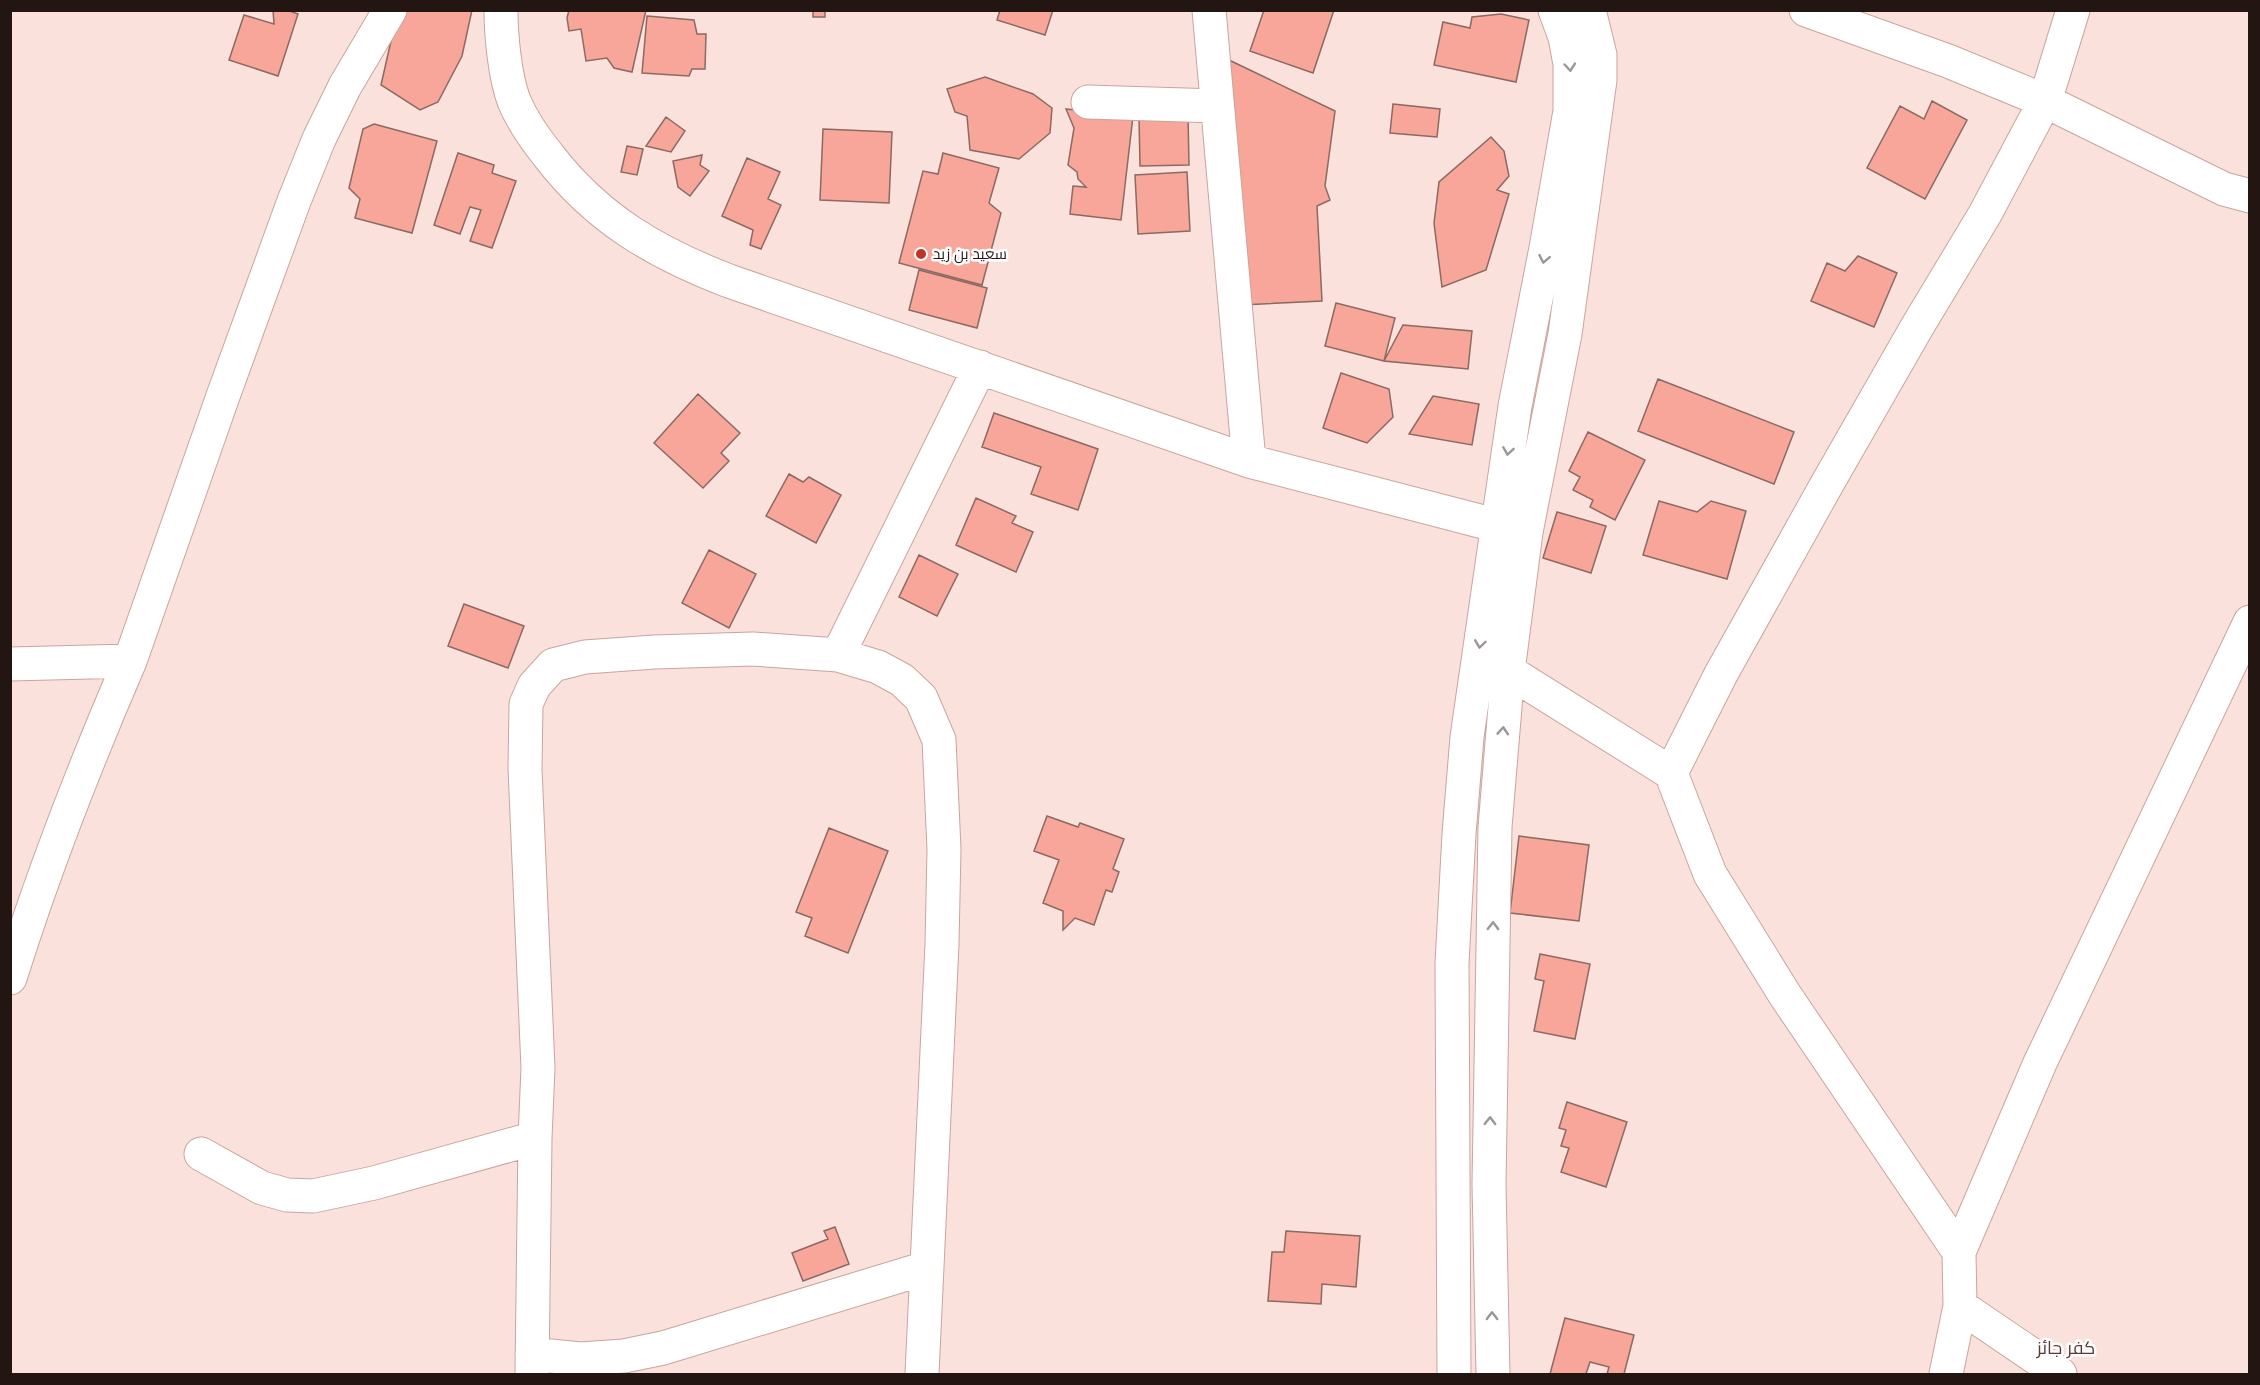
<svg xmlns="http://www.w3.org/2000/svg" width="2260" height="1385" font-family="Mulish,Cairo,sans-serif">
  <style>
    .building { fill: #f7a699; stroke: #8c6963; stroke-width: 1.5 }
    .lines { fill: none; stroke-linecap: round; stroke-linejoin: round }
    .minor-casing { stroke: #cba49d; stroke-width: 35 }
    .minor { stroke: #fff; stroke-width: 33 }
    .oneway { stroke: #9c9694 }
    .poi-dot { fill: #c03327; stroke: #fff; stroke-width: 2 }
    .labels { text-anchor: middle; stroke-width: 5; stroke-linejoin: round; paint-order: stroke }
    .poi-label { font-size: 15px; fill: #221512; stroke: #fff; text-anchor: start }
    .quarter-label { font-size: 18px; fill: #5c3b36; stroke: #fff }
  </style>
  <rect width="100%" height="100%" fill="#fae1dc"/>
  <path class="building" d="M273,10H287L298,14L278,76L229,60L244,15L274,24Z
    M398,10H472L462,56L438,102L420,110L381,85Z
    M569,10H646L632,72L614,68L607,58L586,61L581,29L569,31L567,18Z
    M813,10H825V17H813Z
    M1000,10H1053L1045,35L997,20Z
    M1264,10H1334L1313,73L1250,51Z
    M1501,14L1529,20L1516,82L1434,65L1443,22L1470,28L1472,17Z
    M647,16L694,20L697,34H706L705,69H692L689,76L642,73Z
    M1229,60L1335,111L1325,186L1330,200L1317,206L1322,301L1242,305Z
    M985,77L1033,94L1052,108L1050,133L1019,159L970,150L967,116L955,112L947,89Z
    M1932,101L1967,120L1925,199L1867,168L1900,106L1924,119Z
    M1393,104L1440,109L1437,137L1390,133Z
    M1066,109L1133,116L1121,220L1070,214L1073,186L1086,187L1078,179L1077,172L1068,165L1074,128Z
    M1188,114L1189,165L1140,166L1139,116Z
    M666,117L685,131L671,152L646,146Z
    M374,124L437,141L412,233L355,218L360,199L349,188L363,129Z
    M823,129L892,132L889,203L820,200Z
    M1491,137L1504,151L1509,176L1497,190L1509,194L1486,270L1442,287L1434,223L1439,182Z
    M627,146L643,149L637,175L621,172Z
    M458,153L494,165L492,173L516,181L492,248L470,241L481,210L470,207L460,234L434,225Z
    M943,153L999,168L989,203L1001,213L982,285L899,263L923,171L938,174Z
    M702,155L700,165L709,171L690,196L678,187L673,161Z
    M747,158L780,172L768,199L781,205L761,249L750,245L753,230L722,216Z
    M1187,172L1190,231L1138,234L1135,175Z
    M1858,256L1897,273L1874,327L1811,301L1827,263L1845,271Z
    M919,270L987,288L977,328L909,310Z
    M1336,303L1395,318L1384,361L1325,346Z
    M1403,325L1472,331L1468,369L1384,361Z
    M1341,373L1389,389L1393,417L1367,443L1323,428Z
    M1658,379L1794,432L1774,484L1638,431Z
    M698,394L740,433L721,453L729,461L703,488L654,443Z
    M1433,396L1479,404L1472,445L1409,434Z
    M994,413L1098,449L1078,510L1031,494L1041,467L982,447Z
    M1588,432L1645,460L1615,520L1590,507L1593,500L1573,490L1580,477L1569,471Z
    M789,474L803,482L809,477L841,495L816,543L766,516Z
    M976,498L1016,516L1012,523L1033,532L1016,572L956,545Z
    M1659,501L1697,512L1711,501L1746,511L1727,579L1643,555Z
    M1557,512L1606,526L1591,573L1543,558Z
    M709,550L756,574L729,628L682,603Z
    M919,555L958,574L937,616L899,597Z
    M464,604L524,626L508,668L448,646Z
    M1047,816L1078,827L1080,823L1124,839L1113,869L1119,872L1112,892L1106,890L1094,925L1075,918L1063,930V911L1043,903L1059,860L1034,851Z
    M829,828L888,851L848,953L805,936L812,918L796,912Z
    M1519,836L1589,845L1579,921L1510,913Z
    M1540,954L1590,964L1575,1039L1534,1031L1544,981L1535,979Z
    M1567,1102L1627,1122L1606,1187L1561,1172L1569,1148L1561,1146L1566,1130L1559,1128Z
    M835,1227L849,1264L803,1281L792,1253L828,1239L824,1231Z
    M1286,1231L1360,1236L1356,1287L1322,1284L1321,1304L1268,1301L1272,1252H1284Z
    M1565,1318L1634,1335L1624,1374H1607L1609,1367L1590,1362L1586,1374H1550Z"/>
  <g class="lines">
    <defs>
      <path id="minor" d="M501,10C501,36 505,77 514,101C522,120 535,139 548,155C597,219 656,253 729,281L1249,461L1518,531
        M1209,10L1249,461
        M1806,10L1948,61L2045,101L2224,189L2250,196
        M1088,102L1217,106
        M838,655L980,367
        M10,664L130,661L223,396L294,201L319,139L345,86L390,10
        M1508,671L1671,773L1710,874L1785,995L1959,1252L1960,1306L1946,1374
        M1671,773L1721,674L1827,484L1917,327L1985,214L2045,101L2073,10
        M10,978C44,870 85,765 130,661
        M201,1154L262,1188L287,1195L313,1196L374,1183L535,1138
        M1959,1252L2040,1063L2250,622
        M1960,1306L2060,1374
        M532,1354L580,1359L624,1356L663,1348L926,1268
        M532,1374L535,1138L538,1068L525,769L526,704L534,686L553,665L585,657L654,652L753,649L838,655L878,667L902,680L921,698L939,740L944,849L942,944L922,1374
        M1454,1374L1452,963L1459,834L1467,737L1515,406L1546,248L1570,111V64L1565,37L1555,10
        M1493,1374L1489,1184L1495,827L1508,671L1526,532L1565,334L1600,80V55L1589,10"/>
    </defs>
    <use href="#minor" class="minor-casing"/>
    <use href="#minor" class="minor"/>
  </g>
  <defs><path id="oneway-chevron" d="M-2-3.5L2.5 0L-2 3.5" fill="none" stroke-width="1.6" stroke-linecap="round" stroke-linejoin="round" transform="scale(1.5)"/></defs>
  <g class="oneway">
    <use href="#oneway-chevron" transform="translate(1570 67) rotate(85)"/>
    <use href="#oneway-chevron" transform="translate(1544 259) rotate(101)"/>
    <use href="#oneway-chevron" transform="translate(1508 451) rotate(99)"/>
    <use href="#oneway-chevron" transform="translate(1480 644) rotate(98)"/>
    <use href="#oneway-chevron" transform="translate(1503 731) rotate(-86)"/>
    <use href="#oneway-chevron" transform="translate(1493 926) rotate(-89)"/>
    <use href="#oneway-chevron" transform="translate(1490 1121) rotate(-89)"/>
    <use href="#oneway-chevron" transform="translate(1492 1316) rotate(-91)"/>
  </g>
  <circle class="poi-dot" cx="921" cy="254" r="6"/>
  <g class="labels">
    <g class="poi-label">
      <text x="933" y="259">سعيد بن زيد</text>
    </g>
    <g class="quarter-label">
      <text x="2066" y="1354">كفر جائز</text>
    </g>
  </g>
  <rect width="2260" height="1385" fill="none" stroke="#221512" stroke-width="24"/>
</svg>
